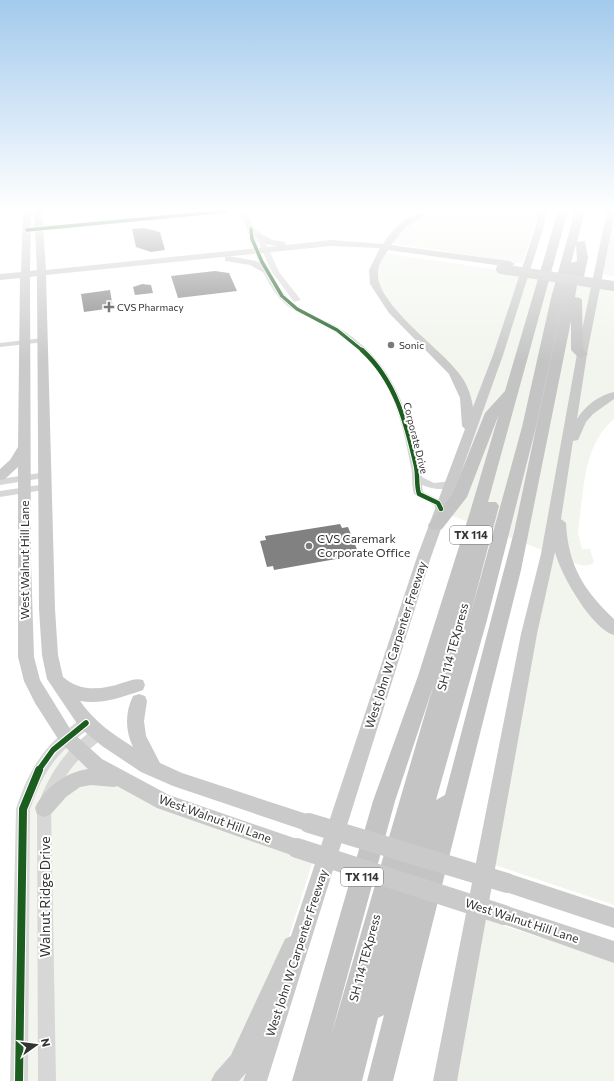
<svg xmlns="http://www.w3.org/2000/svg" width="614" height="1081" font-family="Commissioner,sans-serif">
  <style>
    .green { fill: #f1f5ed }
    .building { fill: #818181 }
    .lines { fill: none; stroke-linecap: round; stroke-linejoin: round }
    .minor { fill: #d7d7d7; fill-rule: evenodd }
    .major { fill: #cacaca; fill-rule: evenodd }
    .highway { fill: #c4c4c4; fill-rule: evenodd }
    .major-bridge-far1 { stroke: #cacaca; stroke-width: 10 }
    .major-bridge { stroke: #cacaca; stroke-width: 20 }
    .cycleway-far3-casing { stroke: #fff; stroke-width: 5 }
    .cycleway-far2-casing { stroke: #fff; stroke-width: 6 }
    .cycleway-far1-casing { stroke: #fff; stroke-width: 8 }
    .cycleway-casing { stroke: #fff; stroke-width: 10 }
    .cycleway-far3 { stroke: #1b5e20; stroke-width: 3.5 }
    .cycleway-far2 { stroke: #1b5e20; stroke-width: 4.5 }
    .cycleway-far1 { stroke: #1b5e20; stroke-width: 5.5 }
    .cycleway { stroke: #1b5e20; stroke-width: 8 }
    .poi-dot { fill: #7a7a7a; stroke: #fff; stroke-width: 1.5 }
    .labels { text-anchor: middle; stroke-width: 4; stroke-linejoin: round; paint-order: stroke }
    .far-poi-label { font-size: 10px; fill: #333; stroke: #fff; text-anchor: start }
    .far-street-label { font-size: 10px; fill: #333; stroke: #fff }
    .shield { fill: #fff; stroke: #707070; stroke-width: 1 }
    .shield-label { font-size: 11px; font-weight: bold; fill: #333 }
    .poi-label { font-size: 12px; fill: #333; stroke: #fff; text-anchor: start }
    .street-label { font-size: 12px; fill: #333; stroke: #fff }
    .near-street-label { font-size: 14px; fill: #333; stroke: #fff }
  </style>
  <rect width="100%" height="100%" fill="#fff"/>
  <path class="green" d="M431,211H539V217L522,263L391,243C400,229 415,218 431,211Z
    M614,212V276L601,274Z
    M384,253L614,287V419C584,444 584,487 579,523L578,533L582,549H590L594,562C586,572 566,558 556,556L578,601L597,621L614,635V905L492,864L550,553L450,515L468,455L469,402L462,381L384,300L374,274Z
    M65,741L96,771L314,857L243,1081H25L23,816L40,772Z
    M481,918L614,962V1081H452Z"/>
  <path class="building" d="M144,228L160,232L165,250L151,252L136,247L132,229Z
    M215,271L229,273L237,291L178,298L171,276Z
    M142,284L151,285L153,293L135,295L133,287Z
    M110,290L113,308L84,312L81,294Z
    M340,524L342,528L348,527L358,552L352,553L353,556L274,570L273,566L267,567L260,541L266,540L265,536Z"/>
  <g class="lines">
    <path class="minor" d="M208,211H229L226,213L27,232L24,230L27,228Z
      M240,211H246L254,228L263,236L279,272L301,300L294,302L272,272L255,235C261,259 278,294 299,307C314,317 332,322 347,333C386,361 401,393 414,438C417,451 421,464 422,477L434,483L451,481L456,484C449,492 431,489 422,485L423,492L442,501L446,509L445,511H437L434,505L414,494C411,485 413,476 411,467C405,437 398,401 380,375C366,353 342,335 318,322C307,316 294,312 284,303C259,278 253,242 240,211Z
      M42,338H45V342L0,347V343Z
      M46,472L50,473L51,475L50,477L0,485V479Z
      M46,484L50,485L51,487L50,489L0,497V491Z
      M86,717L91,719L93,723L91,727C57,753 44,769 30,809L28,1081H10L16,809C26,778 39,752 65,731C72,726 78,720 86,717Z
      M98,727L103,729L105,733C101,742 90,748 83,755C68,770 58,787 51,808L56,1081H38L37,808C46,781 59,759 80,740C86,735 91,730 98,727Z"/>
    <path class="major" d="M23,211H31L30,271L37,270L34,211H42L46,270L277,246L267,244L257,238V234L260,233L272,240L285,242L286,245L331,240L383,244C394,227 410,211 431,211L405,228L391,245L510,261L515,264L510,267L388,250C384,256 378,264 378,272C375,303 439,347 457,371C466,381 471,394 473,407L493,355L537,223L538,211H546L545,223L503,355L431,557L267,1081H243L246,1073L239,1081H211L215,1073L231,1055L285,939L291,936L417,557L465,429L462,426L460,398L449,374L389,313L370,284L369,270L380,248L331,246L46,275L55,609L58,655L63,677C80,692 102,690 122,683C130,681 135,678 143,680L145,685L143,690C122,697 102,705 80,701C95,722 111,733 133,747C125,731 125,712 133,696L139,694L145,696L147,701L144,721L146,736L160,763L182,773L316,817L319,823L316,829L309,832L173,786L141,772L102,746L80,728L47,679L42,655L39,609L37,276L30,277L31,562L34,657L40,680L72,732L102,759L169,795L297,839L304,841L307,848L304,855L297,857L157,808L117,786L114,787L91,785L80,787L66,797L51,814L44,817L37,814L35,808C44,788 66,772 88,769L60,742L35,703L24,681L18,657V467L5,479L0,480V469L10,460L18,447L20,278L0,280V274L21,272Z
      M607,211H614V217L587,354L577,419C585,406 599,395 614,392V399L593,414L586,422L578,440L573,441L561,519L566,523C568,565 584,591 614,619V635C591,628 561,575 555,552L537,634L457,1081H433L521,634L541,554L577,354Z
      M228,256L256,261L271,271L266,274L250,265L225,261V257Z
      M507,873L614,908V928L500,890L497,883L500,876Z
      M504,905L614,941V963L497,922L494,915L497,908Z"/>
    <path class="highway" d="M558,211H568L488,502H496L499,506L469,620L522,427L551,298L575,211H585L577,242L585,241L588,258L584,276L578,279L575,297L580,298L582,300L583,349L588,354L582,358L578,357L571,350V321L521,570L393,1081H367L384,1015L378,1018L362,1081H292L373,801L418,676L470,512L499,414L467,497L442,529L436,530L430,529L428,525L452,495L485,413L505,391ZM576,244L577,261L571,263ZM569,272L514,532L445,795L436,800L487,620L536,427ZM434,684L427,707L331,1036L395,801Z"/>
    <path class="major-bridge-far1" d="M501,269L614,286"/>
    <path class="major-bridge" d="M309,823L507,883
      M297,848L504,915"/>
    <defs>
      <path id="cycleway-far3" d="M251,229L252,239L262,262L282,296L297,309L337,330L363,351
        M27,230L226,211"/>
      <path id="cycleway-far2" d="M362,350C396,381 406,423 416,466C418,476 416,485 419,494L438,503L441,509"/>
      <path id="cycleway-far1" d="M38,771L53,750L86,723"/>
      <path id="cycleway" d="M19,1081L23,809L39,770"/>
    </defs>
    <use href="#cycleway-far3" class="cycleway-far3-casing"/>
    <use href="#cycleway-far2" class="cycleway-far2-casing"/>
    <use href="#cycleway-far1" class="cycleway-far1-casing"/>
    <use href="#cycleway" class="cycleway-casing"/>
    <use href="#cycleway-far3" class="cycleway-far3"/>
    <use href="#cycleway-far2" class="cycleway-far2"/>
    <use href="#cycleway-far1" class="cycleway-far1"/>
    <use href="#cycleway" class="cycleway"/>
  </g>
  <linearGradient id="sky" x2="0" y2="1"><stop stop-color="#a3caec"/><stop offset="0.58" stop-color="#fff"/><stop offset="1" stop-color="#fff" stop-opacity="0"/></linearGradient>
  <rect width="614" height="362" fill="url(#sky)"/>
  <g class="poi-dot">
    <path d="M107 301h4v4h4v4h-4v4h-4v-4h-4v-4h4z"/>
    <circle cx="391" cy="345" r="4"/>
    <circle cx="309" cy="546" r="4"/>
  </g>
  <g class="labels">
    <g class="far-poi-label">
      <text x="117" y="311">CVS Pharmacy</text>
      <text x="399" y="349">Sonic</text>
    </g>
    <g class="far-street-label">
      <text transform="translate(416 438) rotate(76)" y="4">Corporate Drive</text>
    </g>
    <g class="shield">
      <rect x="450" y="526" width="42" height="18" rx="3"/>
      <rect x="341" y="868" width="42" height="18" rx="3"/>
    </g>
    <g class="shield-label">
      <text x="471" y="539">TX 114</text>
      <text x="362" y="881">TX 114</text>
    </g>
    <g class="poi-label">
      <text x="317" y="543">CVS Caremark<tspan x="317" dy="14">Corporate Office</tspan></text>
    </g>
    <g class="street-label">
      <text transform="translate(25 560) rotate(-90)" y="4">West Walnut Hill Lane</text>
      <text transform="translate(396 645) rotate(-72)" y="4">West John W Carpenter Freeway</text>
      <text transform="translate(453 647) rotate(-75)" y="4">SH 114 TEXpress</text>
      <text transform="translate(215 819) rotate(20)" y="4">West Walnut Hill Lane</text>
      <text transform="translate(522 921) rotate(18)" y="4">West Walnut Hill Lane</text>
      <text transform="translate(297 953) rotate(-72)" y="4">West John W Carpenter Freeway</text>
      <text transform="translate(365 958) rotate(-75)" y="4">SH 114 TEXpress</text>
    </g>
    <g class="near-street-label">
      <text transform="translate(45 897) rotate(-90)" y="5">Walnut Ridge Drive</text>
    </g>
  </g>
  <g transform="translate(36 1045) rotate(76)" stroke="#ffffff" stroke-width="3" paint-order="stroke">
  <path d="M0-3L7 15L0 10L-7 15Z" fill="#333333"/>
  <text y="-6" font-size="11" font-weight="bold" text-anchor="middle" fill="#333333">N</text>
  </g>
</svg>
